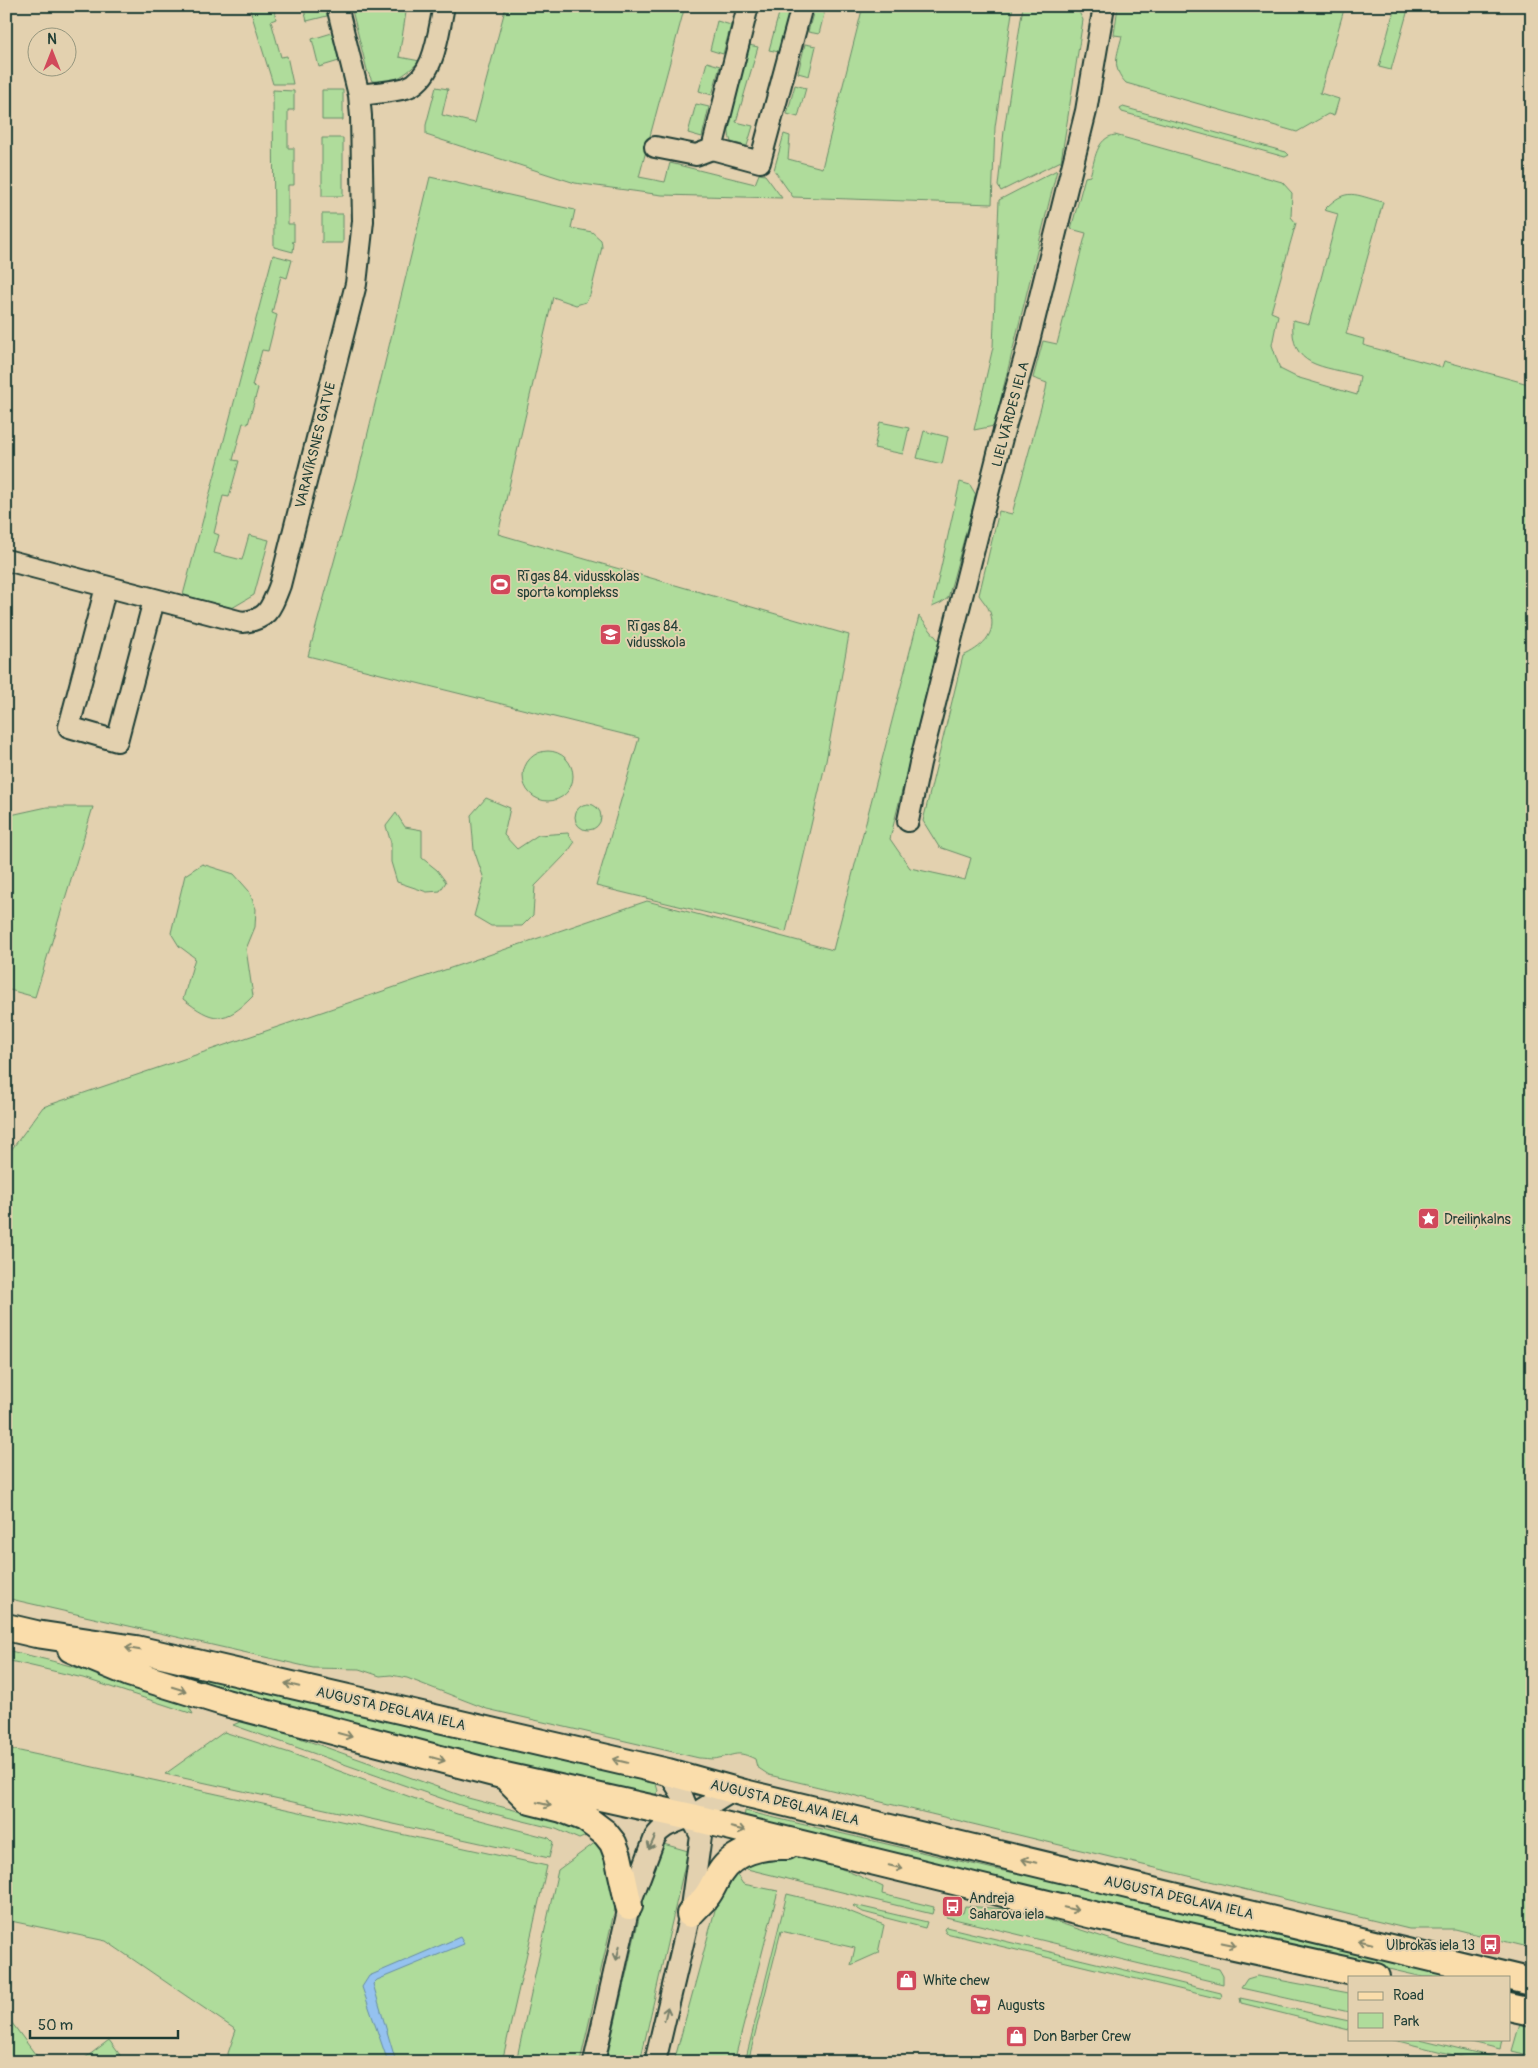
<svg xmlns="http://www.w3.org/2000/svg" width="1538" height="2068" font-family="Pangolin,sans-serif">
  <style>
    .green { fill: #afdc9b; stroke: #678c68 }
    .water { fill: #95c2ef; stroke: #668da4 }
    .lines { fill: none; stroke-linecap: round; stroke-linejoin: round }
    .minor-casing { stroke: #1f3d34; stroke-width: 24 }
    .major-casing { stroke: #1f3d34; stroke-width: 30 }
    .minor { stroke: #e3d1af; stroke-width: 20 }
    .major { stroke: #faddab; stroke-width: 26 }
    .oneway { stroke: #82856a }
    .oneway2 { stroke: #77806b }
    .labels { text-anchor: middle; stroke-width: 4; stroke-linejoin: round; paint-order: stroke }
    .street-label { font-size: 14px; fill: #1f3d34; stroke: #e3d1af }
    .poi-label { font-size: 14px; fill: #1f3d34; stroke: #e3d1af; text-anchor: start }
  </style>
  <rect width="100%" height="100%" fill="#e3d1af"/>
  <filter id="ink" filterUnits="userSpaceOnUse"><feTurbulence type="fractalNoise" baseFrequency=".02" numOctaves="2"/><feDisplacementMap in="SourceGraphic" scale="10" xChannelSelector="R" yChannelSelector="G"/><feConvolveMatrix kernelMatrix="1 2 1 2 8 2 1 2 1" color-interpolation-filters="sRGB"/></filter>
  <g filter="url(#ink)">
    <path class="green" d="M249,6H273L276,19L271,21L281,57L287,56L293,84H273Z
      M303,6H325L327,16L307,21Z
      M351,6H407L399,57L420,61C402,77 396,83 372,81L367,70Z
      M506,6H685L639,177L665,182L670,163L755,184L759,174L765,175L782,198L662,195L575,183L426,135V125L436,87L448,89L442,115L475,123Z
      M781,6H791L779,52L769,50Z
      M815,6H826L819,34L808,32Z
      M863,6H1013L995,127L992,204L793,197L774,170L784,134L790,136L788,159L822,168Z
      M1023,6H1076L1083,20L1061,161L1001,191L998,186L1004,131Z
      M1118,6H1345L1320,93L1339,99L1334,116L1328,114L1297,132L1126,83C1111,67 1117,56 1122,36L1114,35Z
      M1395,6H1409L1391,70L1379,67Z
      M717,21L731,25L723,54L710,50Z
      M332,33L339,61L319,67L312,39Z
      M805,44L816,46L809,76L798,73Z
      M749,45L758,47L736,122L753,126L747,146L731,142C722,120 743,69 749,45Z
      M707,62L720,66L712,95L699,91Z
      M795,85L806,88L798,117L787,114Z
      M273,90L294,91V110H288V148H294V185H288V224H294V242H292L294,243L293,252L274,247Z
      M322,90H343V120H322Z
      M696,104L709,107L702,137L688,133Z
      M1123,107L1286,152L1289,155L1285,157L1122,112L1120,109Z
      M1115,135L1282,182L1292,193L1291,217L1296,223L1271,312L1278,315L1272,345L1280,369L1296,377L1357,395L1360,376C1323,365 1289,369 1293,320L1309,324L1338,214L1324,210C1347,186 1354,195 1383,202L1346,334L1364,339L1363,345L1442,367L1444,361L1532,385V1948L1455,1929H1409L769,1775L757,1767L755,1759C737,1750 736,1755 719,1758C713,1760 705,1758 699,1758L487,1709L407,1678L391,1675L380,1676L359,1669L313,1668L6,1598V1157L43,1107L647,901L833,950L919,616L939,641L890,839L910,868L965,880L971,858L939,847L923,821L963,656C980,648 998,635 990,612C988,606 982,600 979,595L999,511L1012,514L1046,389L1047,383L1033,378L1043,341L1057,344L1086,233L1071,229L1085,177L1090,176C1095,160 1096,138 1115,135Z
      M322,138H343V196H322Z
      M1057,170L994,426L974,430L993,347L999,200Z
      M430,177L575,210L571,228L592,232L601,240L602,247L590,295L586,302L576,305L553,297L498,534L849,635L826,761L786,932L596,886L639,738L308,656L357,478Z
      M322,214H343V243H322Z
      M273,255L292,260L287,278L281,276L272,313L277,315L268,351L262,350L252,386L258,388L248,424L243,423L233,460L239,461L229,497L223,496L214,533L219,535L214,553L242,560L249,535L269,540L254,595L232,608L183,595Z
      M880,422L909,428L903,454L874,448Z
      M924,431L948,437L942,464L917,458Z
      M960,482L970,485L976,495L948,598L941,603L932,607Z
      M523 776a25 25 0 1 1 50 0a25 25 0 1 1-50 0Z
      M486,798L510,808L504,835L517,849L538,835L568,833L574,843L567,853L535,886L533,915L522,926H491L474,916L484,879L474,850L471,815Z
      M575 817a13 13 0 1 1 26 0a13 13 0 1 1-26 0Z
      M47,807H93L35,997L6,989V816Z
      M396,813L405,827L422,830V858L437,870L446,882L440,891L427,892L397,882L391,862V843L386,826Z
      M202,864L234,874L249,891L256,909L255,927L246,949L253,996C225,1025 213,1022 183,999L195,958L179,946L171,933L185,875Z
      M6,1650C68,1664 128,1681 187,1703L193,1714L83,1678L6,1660Z
      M171,1667L651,1780L656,1784L658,1791L655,1796L650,1797L313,1716L178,1675Z
      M242,1721L255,1722L468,1798L572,1825L589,1835L579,1839L556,1829L466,1807L233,1725Z
      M224,1732L290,1753L457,1814L549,1838L553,1842L549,1858L165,1774Z
      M6,1748L547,1866L502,2062H225L236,2030L106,1941L6,1920Z
      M745,1811L998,1870L1081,1883L1466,1977H1423L744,1819Z
      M596,1842L605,1856L611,1874L615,1908L580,2062H516L558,1870Z
      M660,1843L688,1851L640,2062H606L651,1866Z
      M782,1854C821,1859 847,1870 883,1887L882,1894L934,1907L932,1914L747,1869L740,1861Z
      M733,1869L743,1884L778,1891L734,2062H676L675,2058L715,1910L724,1886Z
      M787,1894L833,1905L884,1925L878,1953L851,1965L855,1948L781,1931L748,2062H745Z
      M854,1905L927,1922L925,1928L863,1912L853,1906Z
      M965,1906L1019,1910L1131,1946L1219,1969L1223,1976V1984L946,1917L947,1911L963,1913Z
      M946,1927L1221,1993L1222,1997L1220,1999L946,1933L944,1929Z
      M1257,1976L1349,1993V2012L1241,1988L1247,1979Z
      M1240,1998L1349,2021V2030L1241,2003Z
      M6,2015L41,2062H6Z
      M1520,2023L1532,2025V2056L1512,2051Z
      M1390,2039H1420L1497,2058V2062H1482Z
      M1459,2039H1502L1500,2049Z
      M109,2040L125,2062H80Z"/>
    <path class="water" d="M460,1937L464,1944L377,1980L373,1984L396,2062H388L362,1987L369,1976Z"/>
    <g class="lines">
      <defs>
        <path id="minor" d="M748,6L712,149L760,162L802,6
          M359,95C374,93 392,92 406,88C435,78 438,33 444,6
          M655,147L696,155L712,149
          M6,560L242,622C268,620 271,608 280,585L356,284L363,221L361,116L359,95L337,6
          M106,587L69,727L117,741L154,600
          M908,821L920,763L1003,434L1025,357L1086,111L1104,6
          M594,2062L629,1906L655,1837C664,1823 679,1823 692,1815C706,1807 719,1798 733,1790
          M655,2062L690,1914L701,1836L691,1817L681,1793L668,1772"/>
        <path id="major" d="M6,1627L36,1634L136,1649L668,1772L744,1793L1532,1982
          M71,1649L129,1673L226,1703L505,1776L691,1817L1093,1915L1376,1977
          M508,1779L530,1801L562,1809L585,1818L605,1833L613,1843L618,1856L629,1906
          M690,1914C695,1908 701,1903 706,1897C712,1890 715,1880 720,1873C734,1851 762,1845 787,1846
          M1509,2007L1532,2012"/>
      </defs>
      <use href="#minor" class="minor-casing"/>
      <use href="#major" class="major-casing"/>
      <use href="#minor" class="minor"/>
      <use href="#major" class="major"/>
    </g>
    <defs><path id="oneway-shaft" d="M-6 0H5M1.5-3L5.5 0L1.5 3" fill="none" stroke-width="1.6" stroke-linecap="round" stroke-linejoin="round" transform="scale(1.25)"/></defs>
    <g class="oneway">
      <use href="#oneway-shaft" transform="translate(133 1649) rotate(-170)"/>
      <use href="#oneway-shaft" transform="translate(292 1685) rotate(-167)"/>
      <use href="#oneway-shaft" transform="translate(179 1689) rotate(17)"/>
      <use href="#oneway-shaft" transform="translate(345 1735) rotate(15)"/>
      <use href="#oneway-shaft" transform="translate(438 1759) rotate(15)"/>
      <use href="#oneway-shaft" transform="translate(620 1761) rotate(-167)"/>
      <use href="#oneway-shaft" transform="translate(544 1804) rotate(14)"/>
      <use href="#oneway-shaft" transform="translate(738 1829) rotate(14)"/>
      <use href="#oneway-shaft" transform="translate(1029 1861) rotate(-167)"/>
      <use href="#oneway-shaft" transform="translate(896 1867) rotate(13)"/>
      <use href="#oneway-shaft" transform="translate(1071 1909) rotate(13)"/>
      <use href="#oneway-shaft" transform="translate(1365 1942) rotate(-167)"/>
      <use href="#oneway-shaft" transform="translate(1229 1944) rotate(12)"/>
    </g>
    <g class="oneway2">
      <use href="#oneway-shaft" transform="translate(652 1843) rotate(115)"/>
      <use href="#oneway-shaft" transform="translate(618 1953) rotate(103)"/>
      <use href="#oneway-shaft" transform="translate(666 2014) rotate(-77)"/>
    </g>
  </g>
  <defs>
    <symbol id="stadium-square" viewBox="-11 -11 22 22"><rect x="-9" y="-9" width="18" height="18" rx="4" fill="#d1495b" stroke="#e3d1af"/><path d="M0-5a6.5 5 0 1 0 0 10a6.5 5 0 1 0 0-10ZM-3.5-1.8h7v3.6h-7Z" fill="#fff"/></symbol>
    <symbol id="school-square" viewBox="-11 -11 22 22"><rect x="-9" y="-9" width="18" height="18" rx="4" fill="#d1495b" stroke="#e3d1af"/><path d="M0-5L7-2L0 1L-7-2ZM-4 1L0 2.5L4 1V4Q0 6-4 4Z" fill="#fff"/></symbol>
    <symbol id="sight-square" viewBox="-11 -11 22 22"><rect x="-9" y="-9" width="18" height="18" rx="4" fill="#d1495b" stroke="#e3d1af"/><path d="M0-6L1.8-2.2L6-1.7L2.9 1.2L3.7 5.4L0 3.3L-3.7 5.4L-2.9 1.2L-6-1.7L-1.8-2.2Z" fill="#fff"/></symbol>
    <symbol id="bus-square" viewBox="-11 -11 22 22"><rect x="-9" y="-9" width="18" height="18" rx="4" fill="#d1495b" stroke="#e3d1af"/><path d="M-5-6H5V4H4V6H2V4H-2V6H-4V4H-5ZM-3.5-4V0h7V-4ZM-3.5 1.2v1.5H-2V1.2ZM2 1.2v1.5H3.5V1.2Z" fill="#fff"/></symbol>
    <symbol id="shop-square" viewBox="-11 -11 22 22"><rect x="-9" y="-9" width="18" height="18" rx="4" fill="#d1495b" stroke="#e3d1af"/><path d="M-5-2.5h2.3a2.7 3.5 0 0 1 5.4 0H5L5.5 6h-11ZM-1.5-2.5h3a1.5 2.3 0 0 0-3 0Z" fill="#fff"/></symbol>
    <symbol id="supermarket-square" viewBox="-11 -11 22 22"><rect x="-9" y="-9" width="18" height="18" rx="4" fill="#d1495b" stroke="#e3d1af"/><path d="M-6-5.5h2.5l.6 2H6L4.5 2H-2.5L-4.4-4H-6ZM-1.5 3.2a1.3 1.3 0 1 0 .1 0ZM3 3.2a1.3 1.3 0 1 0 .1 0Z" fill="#fff"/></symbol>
  </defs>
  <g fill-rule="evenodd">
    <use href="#stadium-square" x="488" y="572" width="25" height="25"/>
    <use href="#school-square" x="598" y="622" width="25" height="25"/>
    <use href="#sight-square" x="1416" y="1206" width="25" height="25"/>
    <use href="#bus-square" x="940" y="1894" width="25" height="25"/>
    <use href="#bus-square" x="1478" y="1932" width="25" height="25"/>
    <use href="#shop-square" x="894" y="1968" width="25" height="25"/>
    <use href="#supermarket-square" x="968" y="1992" width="25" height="25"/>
    <use href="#shop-square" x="1004" y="2024" width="25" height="25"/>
  </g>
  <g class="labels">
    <g class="street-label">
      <text transform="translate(1010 414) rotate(-75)" y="5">LIELVĀRDES IELA</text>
      <text transform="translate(315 445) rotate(-76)" y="5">VARAVĪKSNES GATVE</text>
      <text transform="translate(391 1708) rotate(13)" y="5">AUGUSTA DEGLAVA IELA</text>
      <text transform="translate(785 1802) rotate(14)" y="5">AUGUSTA DEGLAVA IELA</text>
      <text transform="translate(1179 1897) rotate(13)" y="5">AUGUSTA DEGLAVA IELA</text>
    </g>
    <g class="poi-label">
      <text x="517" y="581">Rīgas 84. vidusskolas<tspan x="517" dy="16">sporta komplekss</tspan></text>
      <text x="627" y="631">Rīgas 84.<tspan x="627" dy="16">vidusskola</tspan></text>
      <text x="1444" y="1224">Dreiliņkalns</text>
      <text x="969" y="1903">Andreja<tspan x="969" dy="16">Saharova iela</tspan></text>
      <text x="1475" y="1950" text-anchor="end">Ulbrokas iela 13</text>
      <text x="923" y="1985">White chew</text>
      <text x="997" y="2010">Augusts</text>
      <text x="1033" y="2041">Don Barber Crew</text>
    </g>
  </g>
  <rect width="1538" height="2068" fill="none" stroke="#e3d1af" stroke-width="25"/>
  <rect x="12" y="12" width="1513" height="2043" fill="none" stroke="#1f3d34" stroke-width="2" filter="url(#ink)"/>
  <rect x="1348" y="1976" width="162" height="65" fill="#e3d1af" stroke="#95967e"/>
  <rect x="1358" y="1992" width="25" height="8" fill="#faddab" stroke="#95967e"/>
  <text x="1393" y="2000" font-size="15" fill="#1f3d34">Road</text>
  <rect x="1358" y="2013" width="25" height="15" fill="#afdc9b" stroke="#95967e"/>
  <text x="1393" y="2026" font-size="15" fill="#1f3d34">Park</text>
  <g transform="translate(52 52)"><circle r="24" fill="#e3d1af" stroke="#95967e"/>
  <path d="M0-4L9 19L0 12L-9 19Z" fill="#d1495b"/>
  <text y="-8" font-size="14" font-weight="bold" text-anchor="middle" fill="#1f3d34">N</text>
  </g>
  <path d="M30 2030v8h148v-8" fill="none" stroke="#1f3d34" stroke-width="2.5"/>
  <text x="38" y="2030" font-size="15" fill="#1f3d34" stroke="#e3d1af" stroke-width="4" paint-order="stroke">50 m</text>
</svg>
